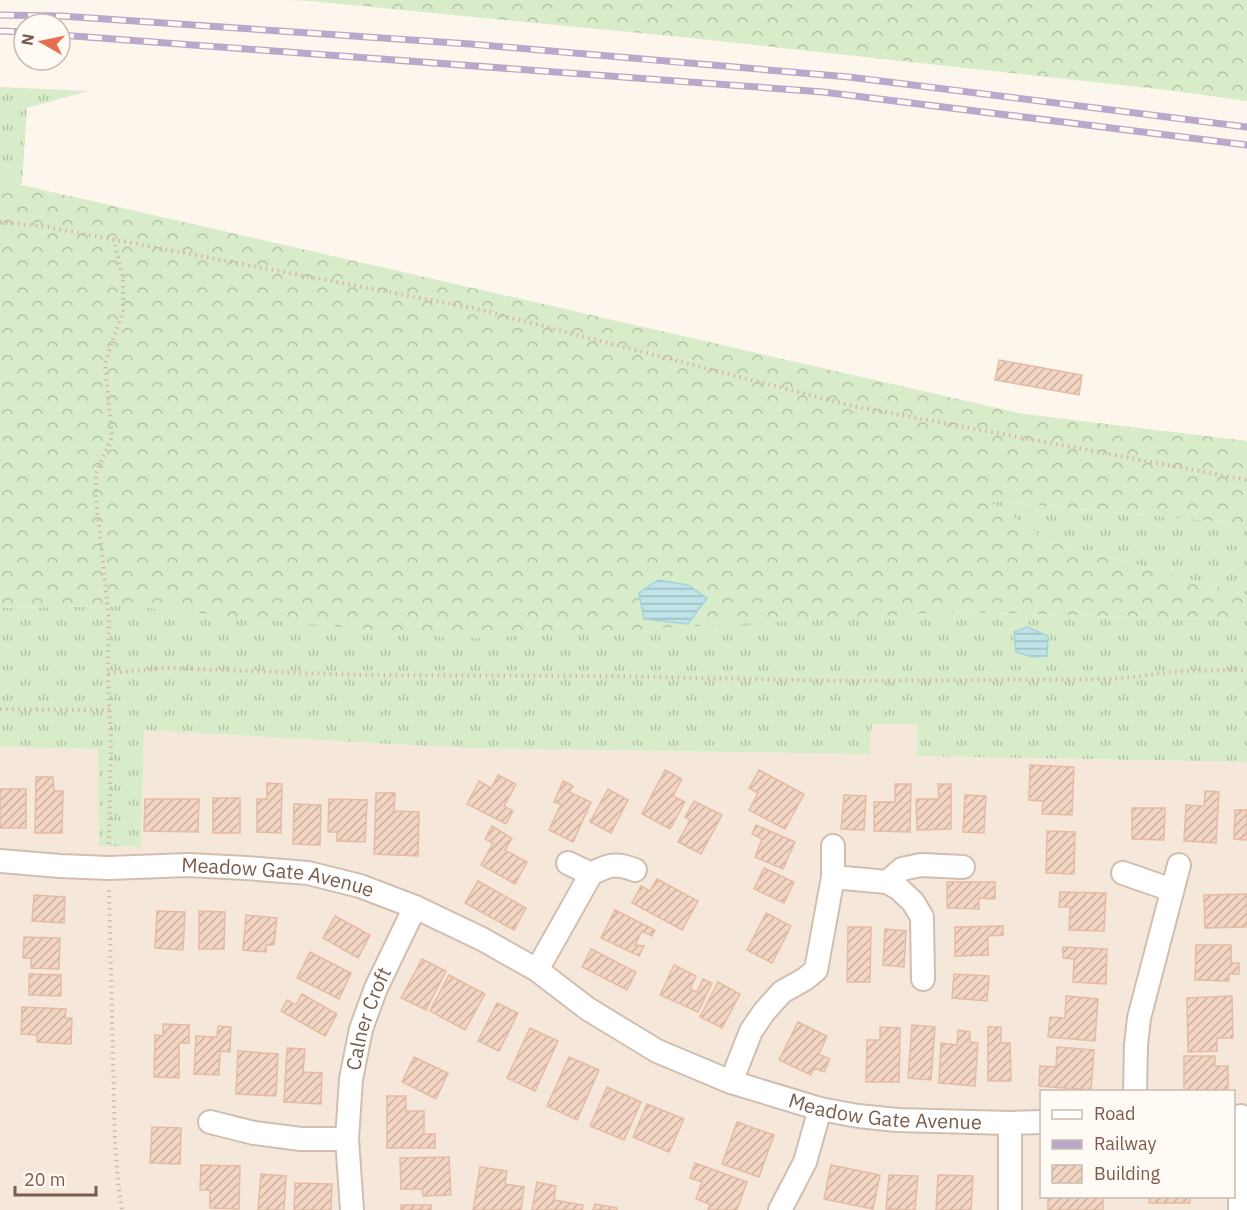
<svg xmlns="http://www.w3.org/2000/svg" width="1247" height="1210" font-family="'IBM Plex Sans',sans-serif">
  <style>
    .residential { fill: #f5e8da; fill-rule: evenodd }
    .grass { fill: url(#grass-tufts) }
    .forest { fill: url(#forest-crowns) }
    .water { fill: url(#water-rules); stroke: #a5d3da; stroke-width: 1.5 }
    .building { fill: url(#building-hatch); stroke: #e6bba3; stroke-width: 1.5 }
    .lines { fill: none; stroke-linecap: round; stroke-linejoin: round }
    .minor-casing { stroke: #d1beb0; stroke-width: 26 }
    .path { stroke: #d9b8a5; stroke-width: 4; stroke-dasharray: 1.5 4.5; stroke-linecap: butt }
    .minor { stroke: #fff; stroke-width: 22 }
    .rail-casing { stroke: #b9a8c9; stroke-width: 7 }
    .rail { stroke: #fffaf3; stroke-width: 4.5; stroke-dasharray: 14; stroke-linecap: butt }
    .labels { text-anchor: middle; stroke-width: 6; stroke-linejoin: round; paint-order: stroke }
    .street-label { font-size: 20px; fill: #7a5c4d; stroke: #fffaf3 }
  </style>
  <defs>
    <pattern id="grass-tufts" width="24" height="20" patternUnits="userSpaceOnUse" patternTransform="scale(1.5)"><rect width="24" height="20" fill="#d8ecc9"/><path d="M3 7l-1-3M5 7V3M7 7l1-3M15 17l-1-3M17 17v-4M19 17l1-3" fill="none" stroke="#b4c2a5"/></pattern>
    <pattern id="forest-crowns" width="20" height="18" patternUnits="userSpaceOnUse" patternTransform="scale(1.5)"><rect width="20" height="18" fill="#d8ecc9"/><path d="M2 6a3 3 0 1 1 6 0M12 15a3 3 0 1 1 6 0" fill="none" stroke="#b4c2a5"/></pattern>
    <pattern id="water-rules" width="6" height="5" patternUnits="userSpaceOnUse" patternTransform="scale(1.5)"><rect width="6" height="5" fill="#bfe3e8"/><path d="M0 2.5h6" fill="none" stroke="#a0bbbe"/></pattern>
    <pattern id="building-hatch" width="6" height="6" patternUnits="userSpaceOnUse" patternTransform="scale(1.5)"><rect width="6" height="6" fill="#f3d5c3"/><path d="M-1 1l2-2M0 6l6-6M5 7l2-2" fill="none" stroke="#cab0a1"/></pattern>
  </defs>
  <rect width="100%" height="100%" fill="#fdf6ec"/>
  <path class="residential" d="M871,724H918V756L1247,762V1210H0V747L98,749L99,846L141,847L144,730L463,748L869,754ZM1042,1092H1234V1196H1042Z"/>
  <path class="grass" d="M0,87L88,91L27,108L22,184L0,182Z
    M989,501L1247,524V595L1048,541Z
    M126,606L952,612L1247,620V762L917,756V724H872L869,754L463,748L144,730L141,847L99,846L98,749L0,747V608Z"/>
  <path class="forest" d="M289,0H1247V101L1167,90L691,38L310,1Z
    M0,180L1024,414L1247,441V524L990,501L1048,541L1247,595V620L952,612L464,639L126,606L0,608Z"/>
  <path class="water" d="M658,580L688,585L707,598L688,624L644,619L639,593Z
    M1027,627L1048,636L1047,656L1032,657L1016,652L1014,632Z"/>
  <path class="building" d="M999,360L1082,375L1079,395L995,380Z
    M1030,765L1074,767L1072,815L1042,814L1043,801L1029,800Z
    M665,770L682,779L673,796L685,802L670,829L642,814Z
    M759,770L804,794L785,829L749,810L758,793L749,788Z
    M498,775L516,784L504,806L513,811L506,824L467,804L479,781L491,788Z
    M36,777H53L54,791H63L62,833H35Z
    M563,781L573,786L569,792L591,802L573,842L549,830L561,804L554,802Z
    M267,783L282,784L281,833L257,832V799H267Z
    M895,784H911L910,832L874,831V802H895Z
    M938,784H951V829L917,830L916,799H939Z
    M0,789H26V828H0Z
    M608,789L628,800L611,833L590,822Z
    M1205,791L1219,792L1216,843L1184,841L1186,805L1204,806Z
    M376,793H395L394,811L419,812L418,856L374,854Z
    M844,795L866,796L864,830L841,829Z
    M965,795L986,796L984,833L963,832Z
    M213,798H240V833H213Z
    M145,799H199L198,832L144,831Z
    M329,799L367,800L365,842L337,841V832H328Z
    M694,801L722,815L701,854L678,842L690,820L685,817Z
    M294,804L321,805L320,845L293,844Z
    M1132,808H1165L1164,840L1132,839Z
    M1235,810H1247V840L1234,839Z
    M756,825L795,842L783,869L755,857L762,839L752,834Z
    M492,826L512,838L505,850L527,862L515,884L481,865L493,843L485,839Z
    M1047,831L1075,832L1074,874L1046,873Z
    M764,868L794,882L784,903L754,889Z
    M657,879L698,901L682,930L632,903L641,886L650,891Z
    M478,881L526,908L514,930L465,903Z
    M947,882H995V899L979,898V909L947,908Z
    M1060,892L1106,893L1104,931L1069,930L1070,907H1059Z
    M1247,894V927L1205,928L1204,895Z
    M34,895L65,897L64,923L32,921Z
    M615,910L655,930L652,936L642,931L635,945L644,946L639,956L601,938Z
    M157,911L185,912L183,950L155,948Z
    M199,911L225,912L224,949H199Z
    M766,913L791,926L772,963L747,950Z
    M246,915L277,918L274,945H266V952L243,950Z
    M335,916L370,935L358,958L323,938Z
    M1003,926V935L988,936V955L955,956V927Z
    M848,927H871L870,982H847Z
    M885,929L906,931L904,967L883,965Z
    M24,937L60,938L59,969L31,968V958H23Z
    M1196,945H1231V963H1239V974H1229V981L1195,980Z
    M1063,947L1107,949L1106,984L1073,982L1074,959L1063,958Z
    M591,949L636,972L627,990L582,967Z
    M310,952L351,973L339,999L297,978Z
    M422,959L446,971L426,1010L401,998Z
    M674,965L696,976L690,989L697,992L703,979L712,983L698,1012L660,995Z
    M29,974L61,975V996L29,995Z
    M954,974L989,976L987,1001L952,998Z
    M449,975L485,994L465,1030L430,1011Z
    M718,982L740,994L722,1028L700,1017Z
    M302,994L337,1014L325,1036L281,1011L287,1000L296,1005Z
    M1066,996L1098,999L1095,1041L1048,1037L1050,1017L1065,1018Z
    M1232,996L1233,1038H1217V1051L1188,1052L1187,998Z
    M497,1003L518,1013L499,1051L478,1041Z
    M22,1007L66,1009L65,1018H72L71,1044L37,1042V1035L21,1034Z
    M798,1022L827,1036L819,1054L830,1059L824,1072L814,1068L811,1075L779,1060Z
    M163,1024L189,1025V1043H179V1078L154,1077L155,1035L163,1036Z
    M912,1025L935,1027L931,1080L908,1078Z
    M218,1026L231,1027L230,1052L220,1051L219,1075L194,1074L196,1036L217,1037Z
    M880,1027L900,1028L899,1082H866L867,1040H880Z
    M988,1027H1001V1043H1010L1011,1081H988Z
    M530,1028L558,1041L535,1091L507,1078Z
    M958,1030L970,1032V1042L978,1043L975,1086L939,1083L941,1043L957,1045Z
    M1057,1047L1094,1050L1091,1090L1039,1086L1040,1066L1056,1067Z
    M287,1048L305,1049L303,1072L322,1073L321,1104L284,1102Z
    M238,1051L278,1054L276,1096L236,1094Z
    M1184,1056H1215V1066H1228V1090L1184,1091Z
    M414,1057L448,1073L436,1099L402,1082Z
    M569,1057L599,1070L577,1120L547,1106Z
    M607,1087L641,1102L624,1140L590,1126Z
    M387,1096H406V1111H424V1134H435V1148H387Z
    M647,1104L684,1119L669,1152L633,1137Z
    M737,1122L774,1135L759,1177L722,1164Z
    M152,1127L181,1128L180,1164L150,1163Z
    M449,1157L451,1195L423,1196L422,1189H401L400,1158Z
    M695,1163L747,1182L737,1210H708L710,1204L696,1199L702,1182L690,1178Z
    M201,1165L240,1166L239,1209L210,1208V1190H200Z
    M831,1165L880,1175L873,1209L824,1199Z
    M480,1167L507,1171L505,1184L524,1187L521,1210H473Z
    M261,1174L286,1176L284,1210H258Z
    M889,1175L918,1176L915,1210L886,1209Z
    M938,1175L973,1176L971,1210H936Z
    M537,1182L556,1186L554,1200L583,1205L582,1210H532Z
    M295,1183L332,1184L331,1210H294Z
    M1048,1196H1103V1210H1048Z
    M1149,1196H1190V1203H1149Z
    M595,1204L617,1208V1210H593Z
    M401,1205H431V1210H401Z"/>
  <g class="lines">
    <defs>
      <g id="minor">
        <path id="s1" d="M0,861L60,866L109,868L188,865L246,868L308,873L360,886L415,907L482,939L537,970L588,1009L657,1051L731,1082L820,1109L858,1116L897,1120L1010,1123L1042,1122"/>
        <path d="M568,863L591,874"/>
        <path d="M1123,873L1172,890"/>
        <path d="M833,877L887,882L898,888L913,902L922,917L923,979"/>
        <path d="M887,882L902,869L921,865L963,867"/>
        <path d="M537,970L591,874C608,865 616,862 635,870"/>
        <path d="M731,1082L751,1031L764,1012L782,992L805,979L816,970L833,877V846"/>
        <path d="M1135,1092L1136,1045L1139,1018L1179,865"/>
        <path d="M210,1122L254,1133L301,1139H347"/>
        <path d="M1010,1123V1210"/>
        <path id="s2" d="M352,1210L347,1139L351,1079L361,1029L376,988L415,907"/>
        <path d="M780,1210L805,1162L820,1109"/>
        <path d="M1240,1210L1241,1116"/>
      </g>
    </defs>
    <use href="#minor" class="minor-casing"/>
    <path class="path" d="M0,222L48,227L473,308L848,405L1247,480
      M108,673L168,668L358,675L607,676L845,681L1113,679L1183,671L1247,670
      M0,709L110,710
      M109,844L111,744L108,673L109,619L96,499V473L112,437L105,364L112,342L123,312V279L114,240
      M109,890L115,1143L118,1181L122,1210"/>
    <use href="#minor" class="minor"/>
    <defs>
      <path id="rail" d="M0,15L61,16L470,44L849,77L1247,127
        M0,31L24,32
        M60,35L823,92L1247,145"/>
    </defs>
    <use href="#rail" class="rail-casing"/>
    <use href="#rail" class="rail"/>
  </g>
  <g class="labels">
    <g class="street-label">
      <text dy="7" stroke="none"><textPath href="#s1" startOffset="279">Meadow Gate Avenue</textPath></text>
      <text dy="7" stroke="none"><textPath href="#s2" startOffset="194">Calner Croft</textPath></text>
      <text dy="7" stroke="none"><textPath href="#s1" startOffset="942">Meadow Gate Avenue</textPath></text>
    </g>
  </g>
  <rect x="1040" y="1090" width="195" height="108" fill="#fffaf3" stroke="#cabbb1" stroke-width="1.5"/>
  <rect x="1052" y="1110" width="30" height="9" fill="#ffffff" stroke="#cabbb1" stroke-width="1.5"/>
  <text x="1094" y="1120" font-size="18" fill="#7a5c4d">Road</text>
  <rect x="1052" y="1140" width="30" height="9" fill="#b9a8c9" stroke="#cabbb1" stroke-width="1.5"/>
  <text x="1094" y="1150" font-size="18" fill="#7a5c4d">Railway</text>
  <rect x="1052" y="1165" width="30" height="18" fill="url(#building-hatch)" stroke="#cabbb1" stroke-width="1.5"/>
  <text x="1094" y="1180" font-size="18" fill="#7a5c4d">Building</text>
  <g transform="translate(42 42) rotate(279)"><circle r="28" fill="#fffaf3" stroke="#cabbb1" stroke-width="1.5"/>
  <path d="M0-4.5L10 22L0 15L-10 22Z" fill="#e76f51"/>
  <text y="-9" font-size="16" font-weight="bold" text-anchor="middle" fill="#7a5c4d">N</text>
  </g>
  <path d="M15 1186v9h81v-9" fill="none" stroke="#7a5c4d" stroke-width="3"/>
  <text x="24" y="1186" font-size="18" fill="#7a5c4d" stroke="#fffaf3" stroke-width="4.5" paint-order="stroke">20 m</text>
</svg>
